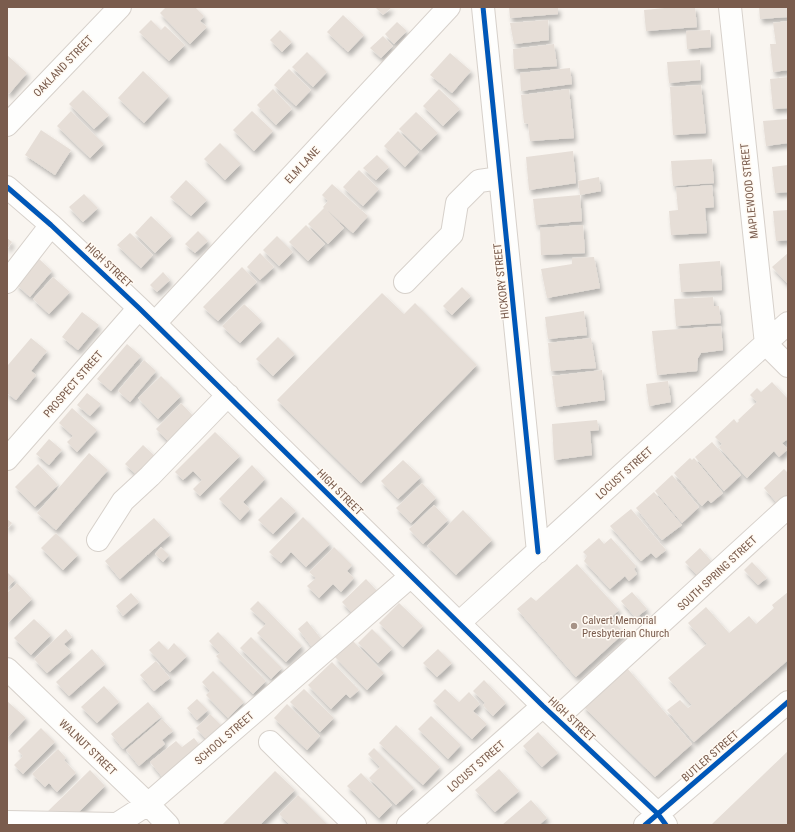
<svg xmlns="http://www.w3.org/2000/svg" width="795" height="832" font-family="'Roboto Condensed',sans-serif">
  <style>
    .building { fill: #e6ded7; filter: url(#shadow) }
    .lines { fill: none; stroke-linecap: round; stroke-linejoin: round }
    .minor-casing { stroke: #d7d1cb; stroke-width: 24 }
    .minor { stroke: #fefefd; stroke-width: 22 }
    .cycleway-casing { stroke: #fffaf3; stroke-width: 8 }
    .cycleway { stroke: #0057b8; stroke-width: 5 }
    .poi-dot { fill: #a69286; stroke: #fffaf3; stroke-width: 1.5 }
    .labels { text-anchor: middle; stroke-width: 3; stroke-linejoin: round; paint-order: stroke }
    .street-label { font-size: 11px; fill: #7a5c4d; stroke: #fffaf3 }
    .poi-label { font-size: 11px; fill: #7a5c4d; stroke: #fffaf3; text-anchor: start }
  </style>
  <defs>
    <filter id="shadow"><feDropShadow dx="2.5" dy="4.5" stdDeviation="2" flood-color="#0004"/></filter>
  </defs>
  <rect width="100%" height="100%" fill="#f9f5f0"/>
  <path class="building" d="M166,7H195L204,16L200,21L207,27L190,44L160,13Z
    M375,7H392L383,15Z
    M509,7H558V14L510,18Z
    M675,7H695L697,27L646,31L644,10Z
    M759,7H788V17L760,19Z
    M343,15L364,35L348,52L327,32Z
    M151,20L161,30L165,26L185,45L169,61L139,32Z
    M548,20L549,40L514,44L510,23Z
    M788,21V70L773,72L770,44H776L773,23Z
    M397,22L407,31L394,44L385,34Z
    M280,30L292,42L282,52L270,40Z
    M710,30L711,47L687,49L686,31Z
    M383,36L393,46L381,58L370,48Z
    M554,44L557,66L514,69L513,49Z
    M307,52L327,72L313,87L292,67Z
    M450,53L471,71L452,93L430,75Z
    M7,55L27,73L9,94L7,92Z
    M700,60L701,80L669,83L667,62Z
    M570,68L572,84L521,91L520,73Z
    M289,69L311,90L296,106L274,85Z
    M143,71L169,96L144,123L118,98Z
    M788,77V108L773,109L770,79Z
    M701,85L706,133L673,135L670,87Z
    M273,89L292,109L276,125L257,105Z
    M439,89L460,109L443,126L423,106Z
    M569,89L574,138L530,141L528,124L524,123L521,95Z
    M83,90L109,115L94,129L69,104Z
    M71,111L104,144L90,158L57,126Z
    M252,111L273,131L254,151L233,130Z
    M416,112L438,133L421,150L399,129Z
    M788,119V143L766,146L763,121Z
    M41,130L71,150L55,175L25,155Z
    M398,131L419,152L405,167L384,146Z
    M220,143L241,164L225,180L204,159Z
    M573,151L576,183L529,190L526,157Z
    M377,155L389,167L376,180L363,168Z
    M712,159L714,183L673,186L671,161Z
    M788,165V192L775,193L772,167Z
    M359,170L379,189L363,206L343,187Z
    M599,177L601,191L580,195L578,181Z
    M186,180L207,200L191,216L170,197Z
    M332,184L368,216L353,233L326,209L344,228L328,244L308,224L324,208L323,207L328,201L322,195Z
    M712,185L714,207L705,208L707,233L671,235L669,211L678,210L676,188Z
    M84,194L98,208L83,222L69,207Z
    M580,195L582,221L536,225L533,199Z
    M788,210V240L776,241L773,211Z
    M151,216L172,236L155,253L135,233Z
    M306,225L325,244L308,261L289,242Z
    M583,225L585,253L541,255L540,228Z
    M198,231L208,241L195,253L185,244Z
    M130,233L153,255L141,268L117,245Z
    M277,236L293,252L279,266L263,250Z
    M7,238L12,242L7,249Z
    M260,253L274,267L260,280L247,267Z
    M788,253V284L772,267Z
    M594,257L600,288L547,298L541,269L572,264V258Z
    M38,258L52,271L30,297L16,284Z
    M720,261L722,290L681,292L679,264Z
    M242,267L257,282L218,321L203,307Z
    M163,272L170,280L157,292L150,285Z
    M53,277L70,292L49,314L33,299Z
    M462,287L471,296L452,315L443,306Z
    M382,293L404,314L415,303L477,365L361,483L277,400Z
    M713,297L714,306H719L721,323L676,326L674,299Z
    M244,304L262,321L240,343L222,326Z
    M584,311L587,335L548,339L545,317Z
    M82,312L99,325L78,350L62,337Z
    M721,326L723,350L701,353L698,358L697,371L657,375L652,331Z
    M278,337L295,354L273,376L256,359Z
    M31,338L47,351L31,371L36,375L16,400L7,393V364L8,365Z
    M591,338L596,368L551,371L548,343Z
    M127,344L141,356L111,391L97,379Z
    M144,360L156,371L130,402L118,391Z
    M602,370L605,400L556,407L552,376Z
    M161,376L181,396L158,419L138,398Z
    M668,381L671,402L649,406L646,384Z
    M772,382L788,399V439L782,443L788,449L779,457L774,451L747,478L719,447L722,444L715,437L734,419L737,423L739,421L738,420L757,402L750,395L757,388L761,392Z
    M87,393L101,404L90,416L77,405Z
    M181,403L196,419L171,444L156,429Z
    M72,408L97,430L77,452L67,442L73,436L59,423Z
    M597,420L599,430L590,431L592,455L554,460L552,424Z
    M215,432L240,456L200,496L193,489L202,480L193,471L183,480L175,472Z
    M49,439L62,450L49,465L36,454Z
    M712,442L741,475L724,491L695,457Z
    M143,445L158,459L140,478L125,464Z
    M89,453L108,470L56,530L37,513Z
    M690,458L692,460L694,458L723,493L711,503L708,500L702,506L674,473Z
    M403,460L421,477L398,499L381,481Z
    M38,464L58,485L35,507L15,487Z
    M252,465L265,479L243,502L250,509L240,520L219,499Z
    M784,469L788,473V495L778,504L764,488Z
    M672,475L699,507L682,523L655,491Z
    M422,483L436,498L411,523L396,508Z
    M654,492L682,525L662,540L636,508Z
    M281,497L296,511L273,534L258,520Z
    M434,505L448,520L423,544L409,529Z
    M631,509L666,550L656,558L651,553L641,561L610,526Z
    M463,510L492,540L456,575L427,546Z
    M303,517L330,544L306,567L291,552L281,563L269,552Z
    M154,518L170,535L120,579L105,561Z
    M7,519L12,523L7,529Z
    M56,533L78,555L63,570L41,548Z
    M599,538L604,544L611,538L636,566L634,569L637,574L629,581L625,576L610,589L584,561L587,556L583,552Z
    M161,547L169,555L163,562L155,554Z
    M334,547L352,565L347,571L354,578L341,592L333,584L319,598L307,586L316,578L309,572Z
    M700,548L713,563L698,576L685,562Z
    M752,562L767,578L758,585L744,570Z
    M577,564L619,610L610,618L624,633L576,677L517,609L531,597L536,601Z
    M7,572L15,580L7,588Z
    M366,579L380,594L355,616L342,602Z
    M17,583L32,599L7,624V593Z
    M632,592L647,609L636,618L621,601Z
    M788,592V660L694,742L667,710L680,700L688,708L692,705L668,678L707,644L688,623L706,607L729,633L749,616L756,624L774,608L772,605Z
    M131,593L139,602L123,616L116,606Z
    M258,601L302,646L286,662L257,633L266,624L250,609Z
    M399,603L423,626L403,647L379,623Z
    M34,619L51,635L31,655L14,638Z
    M307,621L322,640L312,647L298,629Z
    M66,629L72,637L64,644L71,652L47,673L34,659Z
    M372,629L392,649L378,663L358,643Z
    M218,632L266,681L253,694L216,656L220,653L209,641Z
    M251,637L282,668L271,679L240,648Z
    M352,640L384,673L367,690L335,657Z
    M159,641L168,650L174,643L187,656L170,672L149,650Z
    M92,649L105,664L69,696L56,682Z
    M438,649L452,663L437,677L423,663Z
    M156,661L170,678L154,691L140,675Z
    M332,662L359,690L350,698L346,694L331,709L308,685Z
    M627,668L692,744L655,777L583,706Z
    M213,671L244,702L228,718L206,695L210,691L202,682Z
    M484,680L506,703L493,716L483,705L485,703L473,691Z
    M104,686L119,702L97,723L81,707Z
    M304,689L334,718L320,732L290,702Z
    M445,689L459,702L469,692L480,704L473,711L487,724L472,739L433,701Z
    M197,699L208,710L197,720L187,708Z
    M7,701L26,718L7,738Z
    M148,702L161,717L123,749L111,734Z
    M287,704L320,736L307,750L274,718Z
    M210,714L224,728L209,742L196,728Z
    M431,716L461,745L448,759L418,729Z
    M162,719L173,731L162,740L165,744L139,766L126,750Z
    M396,725L440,767L423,785L379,743Z
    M41,728L55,742L23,774L14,765L23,756L18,751Z
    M538,732L558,753L542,767L523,746Z
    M194,738L202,748L164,779L150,762L176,741L182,747Z
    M374,748L414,788L396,805L369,778L380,767L368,754Z
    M58,749L66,758L64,760L76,773L57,792L49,783L45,787L32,774Z
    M788,751V825H711Z
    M499,769L519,791L495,812L475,790Z
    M90,770L105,786L74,817L43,816Z
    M275,771L295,790L260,825H222Z
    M361,773L392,805L379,818L347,786Z
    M298,795L328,825H290L279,814Z
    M531,800L547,818L539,825H502Z"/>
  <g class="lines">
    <defs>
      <path id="minor" d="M483,7L538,552
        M730,7L766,344L788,366
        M7,125L120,7
        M7,187L51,225L139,308L543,706L658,814L666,825
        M7,282L51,225
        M405,282L452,234L457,203L479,181L500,178
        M155,323L449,7
        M7,459L139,308
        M98,540L123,501L150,476L228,395
        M459,623L788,323
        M7,669L148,804L168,825
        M557,718L788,507
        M270,742L355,825
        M7,822L117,824L148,804L411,576
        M408,825L543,706
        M645,825L788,702"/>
    </defs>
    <use href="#minor" class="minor-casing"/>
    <use href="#minor" class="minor"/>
    <defs>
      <path id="cycleway" d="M483,7L538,552
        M7,187L51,225L139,308L543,706L658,814L666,825
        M645,825L788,702"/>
    </defs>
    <use href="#cycleway" class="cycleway-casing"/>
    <use href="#cycleway" class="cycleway"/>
  </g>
  <circle class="poi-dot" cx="574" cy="626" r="4"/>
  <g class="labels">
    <g class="street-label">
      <text transform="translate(63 66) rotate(-46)" y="4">OAKLAND STREET</text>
      <text transform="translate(302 165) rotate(-47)" y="4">ELM LANE</text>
      <text transform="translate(749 191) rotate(-96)" y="4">MAPLEWOOD STREET</text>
      <text transform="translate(109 265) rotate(43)" y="4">HIGH STREET</text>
      <text transform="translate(501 281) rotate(-96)" y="4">HICKORY STREET</text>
      <text transform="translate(73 384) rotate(-49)" y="4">PROSPECT STREET</text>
      <text transform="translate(624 473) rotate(-42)" y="4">LOCUST STREET</text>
      <text transform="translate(340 492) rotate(45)" y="4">HIGH STREET</text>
      <text transform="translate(717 573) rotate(-43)" y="4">SOUTH SPRING STREET</text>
      <text transform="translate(572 719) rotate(43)" y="4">HIGH STREET</text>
      <text transform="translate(224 738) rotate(-41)" y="4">SCHOOL STREET</text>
      <text transform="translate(88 747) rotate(44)" y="4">WALNUT STREET</text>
      <text transform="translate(710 756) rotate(-41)" y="4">BUTLER STREET</text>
      <text transform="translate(476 766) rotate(-41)" y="4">LOCUST STREET</text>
    </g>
    <g class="poi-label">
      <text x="582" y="624">Calvert Memorial<tspan x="582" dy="13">Presbyterian Church</tspan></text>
    </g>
  </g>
  <rect width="795" height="832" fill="none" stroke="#7a5c4d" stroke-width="16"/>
</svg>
